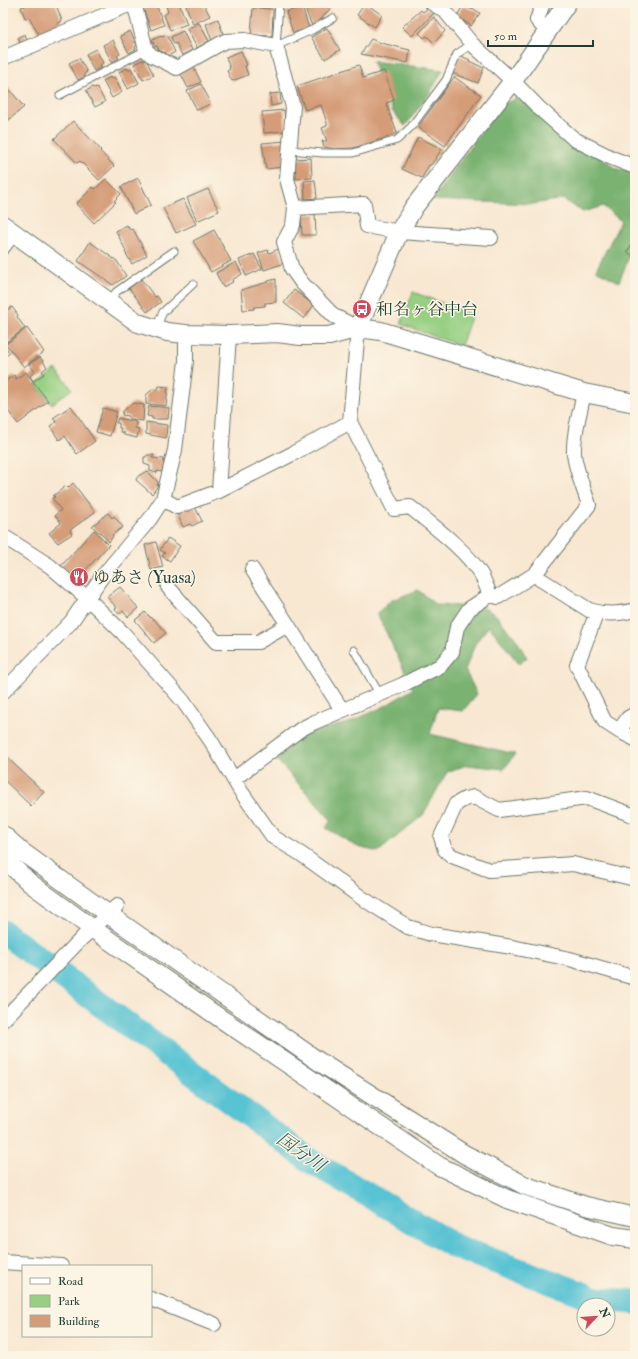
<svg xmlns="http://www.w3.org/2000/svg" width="638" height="1359" font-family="'IM FELL Double Pica','Noto Serif JP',serif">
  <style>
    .green { fill: #97d083; stroke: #5b865c }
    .forest { fill: #79b271; stroke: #4c7852 }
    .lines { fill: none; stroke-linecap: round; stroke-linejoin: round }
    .river { stroke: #58c3d3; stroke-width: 25 }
    .building { fill: #d59c78 }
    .service-casing { stroke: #6b786b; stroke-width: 9 }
    .minor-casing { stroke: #6b786b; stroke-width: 16 }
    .tertiary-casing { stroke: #6b786b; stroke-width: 20 }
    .service { stroke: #fff; stroke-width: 7 }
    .minor { stroke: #fff; stroke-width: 14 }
    .tertiary { stroke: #fff; stroke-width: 18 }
    .labels { text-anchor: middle; stroke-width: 3; stroke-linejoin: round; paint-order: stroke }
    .poi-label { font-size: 17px; fill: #1f3d34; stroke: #fcf5e5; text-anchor: start }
    .water-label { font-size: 18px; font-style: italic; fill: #2d5e5c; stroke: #fcf5e5 }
  </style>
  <rect width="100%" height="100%" fill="#fcf5e5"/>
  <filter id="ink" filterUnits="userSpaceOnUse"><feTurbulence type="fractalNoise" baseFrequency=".025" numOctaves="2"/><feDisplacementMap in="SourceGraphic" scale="8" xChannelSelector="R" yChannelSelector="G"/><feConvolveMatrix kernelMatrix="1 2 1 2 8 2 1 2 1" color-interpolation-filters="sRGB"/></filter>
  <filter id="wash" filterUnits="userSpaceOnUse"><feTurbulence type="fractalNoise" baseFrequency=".012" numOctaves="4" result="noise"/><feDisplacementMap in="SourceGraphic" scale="16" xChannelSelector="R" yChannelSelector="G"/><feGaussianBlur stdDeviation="0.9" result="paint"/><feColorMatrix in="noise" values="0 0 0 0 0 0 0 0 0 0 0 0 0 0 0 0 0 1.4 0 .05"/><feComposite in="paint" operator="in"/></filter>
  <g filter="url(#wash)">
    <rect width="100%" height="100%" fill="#f8e7d1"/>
    <path class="green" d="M413,292L472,314L461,346L401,324Z
      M56,369L72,389L52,404L36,385Z"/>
    <path class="forest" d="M372,61L443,70L430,93L405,126L393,112Z
      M519,97L617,169L635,171V242L619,282L596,270L621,221L603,206L583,212L563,199L533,204L432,200L500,106Z
      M418,590L436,605L482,607L495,614L516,639L527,658L519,664L489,626L476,642L465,670L477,694L463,711L438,708L430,734L515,754L504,769L467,765L447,772L423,815L378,852L358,847L326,828L331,820L276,759L309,732L348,723L385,706L413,689L377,613L392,600Z"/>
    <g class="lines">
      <path class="river" d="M3,932L312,1162L456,1247L597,1299L635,1302"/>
    </g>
    <g id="blocks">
      <path class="building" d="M24,3L56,4L62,21L57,24L58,28L39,35L29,17L25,18L21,7L25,6Z
        M165,3H179L187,24L170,30L164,15L168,12Z
        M185,3H203L210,16L193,24Z
        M303,3H323L330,9L320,20L312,26L304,6L305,5Z
        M365,3L382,15L375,27L357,15Z
        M156,4L164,25L151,30L143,8Z
        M463,6L473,10L474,9L480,13L471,26L457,16Z
        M302,7L309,28L293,33L286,12Z
        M253,8L273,9L272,36L251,35Z
        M428,8L434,13L412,36L402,27L421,10L423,12Z
        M434,17L445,31L434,43L427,36L424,38L419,33Z
        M218,19L224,37L212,41L206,24Z
        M199,23L209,41L197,48L187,29Z
        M327,28L340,50L325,59L311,37Z
        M130,31L137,45L135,47L136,49L129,53L120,36Z
        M183,31L192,50L182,55L176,43L174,44L171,37Z
        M25,34L28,43L21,46L18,37Z
        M167,35L175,52L168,56L165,52L160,53L157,46L155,47L152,40L161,36L162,37Z
        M371,39L381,43L410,50L408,63L361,54Z
        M113,40L120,54L117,56L119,58L112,62L103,45Z
        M96,49L103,63L100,65L102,67L94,71L86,54Z
        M241,51L247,65L245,66L248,75L232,81L227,71L230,69L226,57Z
        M459,55L470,60L469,61L484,68L478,83L452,73Z
        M79,58L87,72L84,74L85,77L78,80L69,63Z
        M142,60L143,61L146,60L154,75L143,80L134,64Z
        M359,65L363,78L384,71L394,100L386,103L397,133L391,136L353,148L335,149L324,147L322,141H327L322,128L327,126V123L321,105L305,110L297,86Z
        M193,66L201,82L188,88L180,72Z
        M127,68L128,70L131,68L139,83L128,89L119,72Z
        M110,77L111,79L114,77L122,92L112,98L103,81Z
        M454,77L481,95L445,146L418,127Z
        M5,84L24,107L4,124L3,86Z
        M201,84L209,99L208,100L210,104L197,110L187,91Z
        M93,87L94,88L97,87L105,102L95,107L86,91Z
        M280,93L281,104L271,106L270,94Z
        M284,110L286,131L264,133L262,112Z
        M73,121L101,150L100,151L114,166L99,180L80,161L77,163L54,139Z
        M418,137L442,149L431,165H429L422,178L402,169Z
        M286,141L283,167L266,169L262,143Z
        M311,158L312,178L296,179L295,159Z
        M138,178L151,205L134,214L121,187Z
        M106,179L121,194L114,201L116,202L94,223L76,204L93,187L95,189Z
        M315,180L317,198L305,199L304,181Z
        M208,189L219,211L197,221L187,198Z
        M183,199L196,224L176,233L163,208Z
        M315,214L316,235H302L301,215Z
        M127,225L130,230L133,229L147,255L132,264L125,252L126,251L116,231Z
        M214,230L231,261L211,272L193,241Z
        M635,240V257L627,252Z
        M90,242L117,261L126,276L113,285L78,261Z
        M279,249L283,259L282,264L264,270L258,253L268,250L269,253Z
        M254,254L262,269L246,276L239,260Z
        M236,262L242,274L232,280L233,282L223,287L216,273Z
        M141,279L155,297L157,296L161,302L147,312L129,288Z
        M276,279V302L265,303V306L254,307V309L243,310L241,290L268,282V281Z
        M294,290L314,305L304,319L284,303Z
        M12,307L18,315L17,317L25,328L3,345V315L5,314L4,312Z
        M27,328L44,352L24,367L6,344Z
        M5,347L10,353L4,357L3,348Z
        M40,357L47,367L42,371L44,374L33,381L30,376L35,372L29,364Z
        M26,372L48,401L18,424L3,404V390L5,388L3,383L14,375L16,379Z
        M159,386L168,387L166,406L146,404V395L153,389L158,390Z
        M133,403L144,405L143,421L129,419V416L122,415L123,411Z
        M71,406L95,441L77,454L65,436L59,440L50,426L56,422L53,418Z
        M149,406L169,408L168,419H152V417L147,416Z
        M103,408L117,412L110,436L96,432Z
        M118,418L136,422L135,428L139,429L137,438L124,435V433L120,432L121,428H119V423H116Z
        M146,422L167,425L166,438L146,434Z
        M147,455H154L152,458L164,459L163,472L157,471V473L150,471V466L144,464V457H146Z
        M147,471L158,482L157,487L152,494L136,480L138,476Z
        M73,483L95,512L70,530L72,534L58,543L49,533L61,523L55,515L61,510L52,498L55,497L53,496L66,486L68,488Z
        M194,505L202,521L192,526L190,524L183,527L177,513Z
        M108,513L112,518L114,516L123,527L112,535L113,536L109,542L100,532H98L92,526Z
        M94,530L109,545L76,580L61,566Z
        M168,538L180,546L170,561L162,556L165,553L160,550Z
        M156,542L163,567L151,570L145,545Z
        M120,587L138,608L128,617L123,611L119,614L115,609L117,608L107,597Z
        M145,612L153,620L154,619L166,633L154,643L135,620Z
        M3,754L44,792L31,806L3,779Z"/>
    </g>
  </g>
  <g filter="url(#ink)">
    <use href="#blocks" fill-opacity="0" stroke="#6b786b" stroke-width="1"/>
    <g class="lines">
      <defs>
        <path id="service" d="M279,3L276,46L312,30L333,18
          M60,95L146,50
          M290,150L323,153H353L397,140L411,127L446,80L457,54L472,44
          M109,302L116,292L174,251
          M156,328L163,312L193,284
          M354,650L380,695"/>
        <path id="minor" d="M134,3L146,50L151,55L177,68L225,41L244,40L276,46L293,107L287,179L295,208L293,225L284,242L292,269L302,283L334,316L358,328L350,422L394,509L410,507C432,525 465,549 480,573C484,579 487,588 490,595L498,597L535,574L540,579L589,610C604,615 620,614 635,610
          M432,3L445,11L472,44L513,81L539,108L574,139L612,158L635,167
          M543,3L537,20L548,32
          M3,58L133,3
          M295,208L364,204L367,226L399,232L491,238
          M3,247L14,233
          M219,491L229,335
          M163,499L177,507L219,491L292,454L350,422
          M3,536L50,566L87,598L123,633L183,701L211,741L240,790L273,837L301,854L362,898L408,927L431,934L512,947L570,959L635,978
          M535,574L589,505C584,489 576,471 574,454C573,434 580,413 584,393
          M168,587L216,642H258L288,625L252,569
          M597,612L577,665L605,722L619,731L635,739
          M288,625L342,710
          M3,692L71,622L101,578L150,519L163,499L175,450L186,361V334
          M619,731L628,718L635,714
          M234,779L301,729L315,722L402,685L440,666L452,652L457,627L469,609L490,595
          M635,816L587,798L499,810L474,797L465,799L456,804L441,837L445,850L452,856L489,870L573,864L635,879
          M3,1020L83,937L117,906
          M3,1262L61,1266
          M151,1299L214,1324"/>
        <path id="tertiary" d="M3,225L138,323L167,332L186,334L229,335L277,333L301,336H329L358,328L381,331L584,393L635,403
          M358,328L399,232L414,207L513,81L567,3
          M3,835L21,851L108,914L318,1061L464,1154L526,1186L586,1206L635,1217
          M3,858L30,883L93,929L214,1014L439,1166L507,1199L613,1236L635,1239"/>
      </defs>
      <use href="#service" class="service-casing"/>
      <use href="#minor" class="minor-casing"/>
      <use href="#tertiary" class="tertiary-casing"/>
      <use href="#service" class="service"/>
      <use href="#minor" class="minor"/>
      <use href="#tertiary" class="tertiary"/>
    </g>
  </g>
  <defs>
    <symbol id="bus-disc" viewBox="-11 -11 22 22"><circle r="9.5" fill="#d1495b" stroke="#fcf5e5"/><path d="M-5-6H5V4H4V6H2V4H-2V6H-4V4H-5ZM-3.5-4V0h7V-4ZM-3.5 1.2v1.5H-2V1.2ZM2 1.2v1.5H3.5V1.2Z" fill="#fff"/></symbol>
    <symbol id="restaurant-disc" viewBox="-11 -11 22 22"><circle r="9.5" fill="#d1495b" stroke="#fcf5e5"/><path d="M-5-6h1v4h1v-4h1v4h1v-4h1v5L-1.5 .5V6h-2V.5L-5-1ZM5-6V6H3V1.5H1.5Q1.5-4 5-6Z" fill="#fff"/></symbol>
  </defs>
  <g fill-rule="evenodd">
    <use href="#bus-disc" x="351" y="298" width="22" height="22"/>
    <use href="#restaurant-disc" x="68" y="566" width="22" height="22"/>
  </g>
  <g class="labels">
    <g class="poi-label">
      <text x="376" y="315">和名ヶ谷中台</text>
      <text x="93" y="583">ゆあさ (Yuasa)</text>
    </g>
    <g class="water-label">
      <text transform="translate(301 1152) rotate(35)" y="6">国分川</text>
    </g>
  </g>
  <rect width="638" height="1359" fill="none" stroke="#fcf5e5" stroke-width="16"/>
  <rect x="22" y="1265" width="130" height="72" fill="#fcf5e5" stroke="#a4ab9e"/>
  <rect x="30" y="1278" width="20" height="6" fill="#ffffff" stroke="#a4ab9e"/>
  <text x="58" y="1285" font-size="12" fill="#1f3d34">Road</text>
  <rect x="30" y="1295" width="20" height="12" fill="#97d083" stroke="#a4ab9e"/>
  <text x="58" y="1305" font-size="12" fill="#1f3d34">Park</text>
  <rect x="30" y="1315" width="20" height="12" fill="#d59c78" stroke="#a4ab9e"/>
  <text x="58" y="1325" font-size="12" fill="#1f3d34">Building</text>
  <g transform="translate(596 1317) rotate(65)"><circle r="19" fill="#fcf5e5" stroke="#a4ab9e"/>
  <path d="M0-3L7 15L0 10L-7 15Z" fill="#d1495b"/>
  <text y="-6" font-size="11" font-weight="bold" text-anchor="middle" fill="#1f3d34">N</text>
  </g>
  <path d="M488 40v6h105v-6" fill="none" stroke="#1f3d34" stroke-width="2"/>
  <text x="494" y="40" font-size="12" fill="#1f3d34" stroke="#fcf5e5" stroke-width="3" paint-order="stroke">50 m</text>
</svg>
